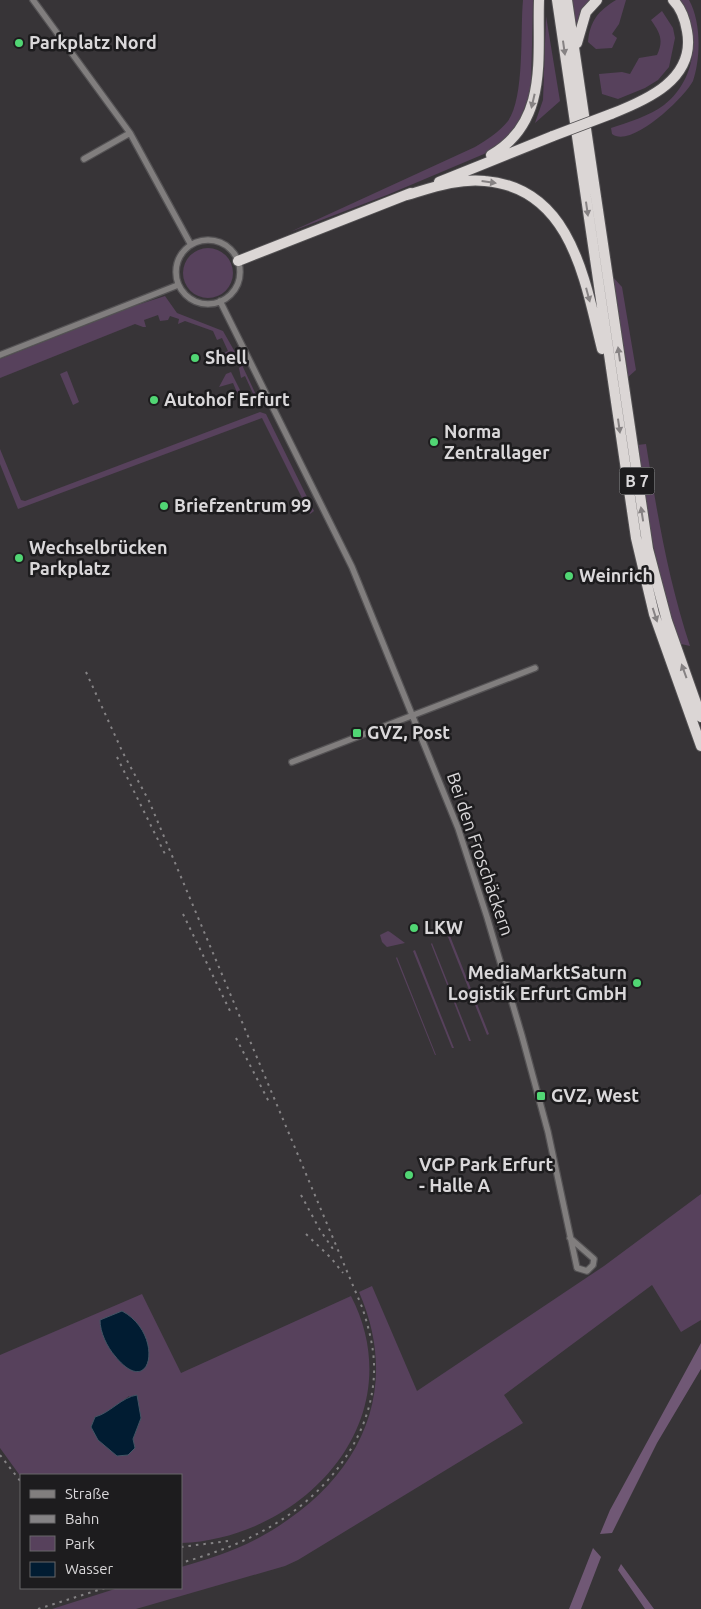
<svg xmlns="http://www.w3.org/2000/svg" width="701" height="1609" font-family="Ubuntu,sans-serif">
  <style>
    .green { fill: #57415c; fill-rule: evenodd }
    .forest { fill: #705875 }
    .water { fill: #011c32; stroke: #425464 }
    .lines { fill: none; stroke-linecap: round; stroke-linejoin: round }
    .minor-casing { stroke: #545254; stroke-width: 8 }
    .trunk-casing { stroke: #545254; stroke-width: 12 }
    .minor { stroke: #817e7e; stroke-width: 5.5 }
    .trunk { stroke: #dbd6d5; stroke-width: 10 }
    .rail { stroke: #858385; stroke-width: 2; stroke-dasharray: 2.5 5; stroke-linecap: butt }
    .trunk-bridge-casing { stroke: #545254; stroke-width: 12; stroke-linecap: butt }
    .trunk-bridge { stroke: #dbd6d5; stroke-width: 10 }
    .oneway { fill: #868283 }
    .poi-dot { fill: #51d674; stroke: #1d1c1e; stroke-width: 2 }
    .labels { text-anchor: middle; stroke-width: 5; stroke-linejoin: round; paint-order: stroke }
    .shield { fill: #1d1c1e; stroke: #a1a0a2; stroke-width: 1 }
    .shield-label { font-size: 16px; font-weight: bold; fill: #dad8da }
    .poi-label { font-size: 18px; font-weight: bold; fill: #dad8da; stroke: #1d1c1e; text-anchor: start }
    .street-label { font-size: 18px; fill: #dad8da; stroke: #1d1c1e }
  </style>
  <rect width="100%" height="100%" fill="#373437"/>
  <path class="green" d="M523,0H533L531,90L520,120L505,139L484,154L387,195L290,232L475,147C487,140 499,132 508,121C525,97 520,31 523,0Z
    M571,0H592L575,28Z
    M616,0H626L619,24L612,34L617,38L612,48L596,49L588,42C590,21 598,11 616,0Z
    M680,0H689C701,21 701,57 693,81C684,98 631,149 612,134L611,128C629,122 649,116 664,105C697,79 701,33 680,0Z
    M662,11L673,28L675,38L669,67L658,80L645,88L618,99L602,94L599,74L622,72L630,74L639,58L657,55C664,40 660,33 651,20Z
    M546,16L560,101L535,123L543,100Z
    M183 273a25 25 0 1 1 50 0a25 25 0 1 1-50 0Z
    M612,276L622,287L636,370L627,378Z
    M165,296L177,313L223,331L235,352L231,357H225L224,353L228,351L222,338L217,340L213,331L185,321L178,324L179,319L170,316L168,320L160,321L158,315L144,320L146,327H143L135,324L0,378V359L134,306Z
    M242,365L258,399L250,407L244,409L233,383L219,387L226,374L231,372L247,404L256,400L245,376L241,378L239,368Z
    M67,371L79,402L73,405L60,374Z
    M260,412L266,414L314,511L310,514L262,418L18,509L0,464V449L21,500L25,501Z
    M646,444C657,513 668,579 690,646L681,644C656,580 647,512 637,445Z
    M388,931L390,932L405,943L387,947L382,942L380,935Z
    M450,936L489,1034L487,1035L448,937Z
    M432,943L471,1041H469L431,944Z
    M415,950L454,1048H452L413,951Z
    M397,957L436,1055H435L396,958Z
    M701,1194V1320L681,1332L652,1285L504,1395L523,1423L298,1560L285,1566L136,1609H52L118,1588H181V1567C209,1559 237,1550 262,1536C356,1484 404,1395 359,1292L372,1286L417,1391L604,1266Z
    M142,1294L181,1373L351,1296C414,1419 305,1538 181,1543V1475L21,1477L0,1448V1355ZM129,1396L141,1418L133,1439L135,1448L97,1437L91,1427L95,1417L106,1414Z"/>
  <path class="forest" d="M701,1343V1369L657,1443L612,1533L600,1534L610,1510Z
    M593,1548L601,1557L581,1609H569Z
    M621,1564L654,1609H645L618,1570Z"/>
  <path class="water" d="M122,1311C165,1334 152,1402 115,1356C107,1347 100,1332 100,1320Z
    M137,1395L141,1418L133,1439L135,1448L128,1455L117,1456L98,1440L91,1427L95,1417C110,1413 122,1397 137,1395Z"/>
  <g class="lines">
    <defs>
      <path id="minor" d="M33,0L130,133L191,245
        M84,159L130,133
        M176 272a32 32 0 1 1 64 0a32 32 0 1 1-64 0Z
        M220,301L352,567L458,828L487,917L522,1036L548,1132L577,1268L587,1271L593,1265L594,1259L570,1238
        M0,355L178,285
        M292,762L535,668"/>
      <path id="trunk" d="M557,0L636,538L654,614L701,746
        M567,0L648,549L667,621L701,717
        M577,43L586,12L597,0
        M611,114C647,100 696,79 687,31C685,19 681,8 673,0
        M491,155C549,122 537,57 539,0
        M439,182L553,136
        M407,195C431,188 459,178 485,181C572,188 585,282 602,349
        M238,261L411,193"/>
    </defs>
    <use href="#minor" class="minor-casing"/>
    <use href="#trunk" class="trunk-casing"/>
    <use href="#minor" class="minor"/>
    <use href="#trunk" class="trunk"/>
    <path class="rail" d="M86,672L123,753L149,801L362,1307C369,1328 375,1351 374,1374C371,1444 319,1502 259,1533C235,1546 208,1555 181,1563
      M117,757L165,854
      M183,914L232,1015
      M236,1038L269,1102
      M301,1195L320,1230L333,1249
      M306,1234L331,1258L343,1273
      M0,1455L21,1482
      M181,1547L228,1541
      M38,1609L105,1588"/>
    <defs>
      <path id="trunk-bridge" d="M553,136L611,114"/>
    </defs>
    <use href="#trunk-bridge" class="trunk-bridge-casing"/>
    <use href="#trunk-bridge" class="trunk-bridge"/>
  </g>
  <defs><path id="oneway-solid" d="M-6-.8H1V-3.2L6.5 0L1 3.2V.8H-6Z" transform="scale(1.25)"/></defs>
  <g class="oneway">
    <use href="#oneway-solid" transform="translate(564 48) rotate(82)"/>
    <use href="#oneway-solid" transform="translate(533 101) rotate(103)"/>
    <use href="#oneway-solid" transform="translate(489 182) rotate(8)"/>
    <use href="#oneway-solid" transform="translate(587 209) rotate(82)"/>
    <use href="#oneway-solid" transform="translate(588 295) rotate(75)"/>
    <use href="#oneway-solid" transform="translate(619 354) rotate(-98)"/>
    <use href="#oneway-solid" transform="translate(619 426) rotate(82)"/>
    <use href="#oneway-solid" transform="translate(642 514) rotate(-99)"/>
    <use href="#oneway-solid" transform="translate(655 615) rotate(72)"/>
    <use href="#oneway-solid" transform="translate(684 671) rotate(-110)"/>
  </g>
  <g class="poi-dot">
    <circle cx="19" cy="43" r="5"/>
    <circle cx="195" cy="358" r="5"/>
    <circle cx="154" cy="400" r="5"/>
    <circle cx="434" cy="442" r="5"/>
    <circle cx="164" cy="506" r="5"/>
    <circle cx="19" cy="558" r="5"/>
    <circle cx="569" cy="576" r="5"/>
    <rect x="352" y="728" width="10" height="10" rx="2.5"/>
    <circle cx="414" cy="928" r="5"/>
    <circle cx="637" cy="983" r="5"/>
    <rect x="536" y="1091" width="10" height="10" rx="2.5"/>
    <circle cx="409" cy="1175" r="5"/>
  </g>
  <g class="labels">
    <rect class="shield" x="619.5" y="467.5" width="35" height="27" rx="4"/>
    <g class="shield-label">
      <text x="637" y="487">B 7</text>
    </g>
    <g class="poi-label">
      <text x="29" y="49">Parkplatz Nord</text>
      <text x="205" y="364">Shell</text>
      <text x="164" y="406">Autohof Erfurt</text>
      <text x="444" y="438">Norma<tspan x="444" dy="21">Zentrallager</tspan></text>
      <text x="174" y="512">Briefzentrum 99</text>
      <text x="29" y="554">Wechselbrücken<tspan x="29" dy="21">Parkplatz</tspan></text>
      <text x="579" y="582">Weinrich</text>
      <text x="367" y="739">GVZ, Post</text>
      <text x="424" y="934">LKW</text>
      <text x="627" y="979" text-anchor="end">MediaMarktSaturn<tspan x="627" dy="21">Logistik Erfurt GmbH</tspan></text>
      <text x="551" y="1102">GVZ, West</text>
      <text x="419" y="1171">VGP Park Erfurt<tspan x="419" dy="21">- Halle A</tspan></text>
    </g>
    <g class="street-label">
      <text transform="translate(480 854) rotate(71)" y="6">Bei den Froschäckern</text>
    </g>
  </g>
  <rect x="20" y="1474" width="162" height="115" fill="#1d1c1e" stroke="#696769"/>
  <rect x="30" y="1490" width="25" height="8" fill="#817e7e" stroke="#696769"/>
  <text x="65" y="1499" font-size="15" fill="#dad8da">Straße</text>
  <rect x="30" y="1515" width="25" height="8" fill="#858385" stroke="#696769"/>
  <text x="65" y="1524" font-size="15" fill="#dad8da">Bahn</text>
  <rect x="30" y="1536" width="25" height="15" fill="#57415c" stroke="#696769"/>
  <text x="65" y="1549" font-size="15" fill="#dad8da">Park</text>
  <rect x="30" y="1562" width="25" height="15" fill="#011c32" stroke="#696769"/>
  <text x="65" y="1574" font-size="15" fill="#dad8da">Wasser</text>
</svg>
